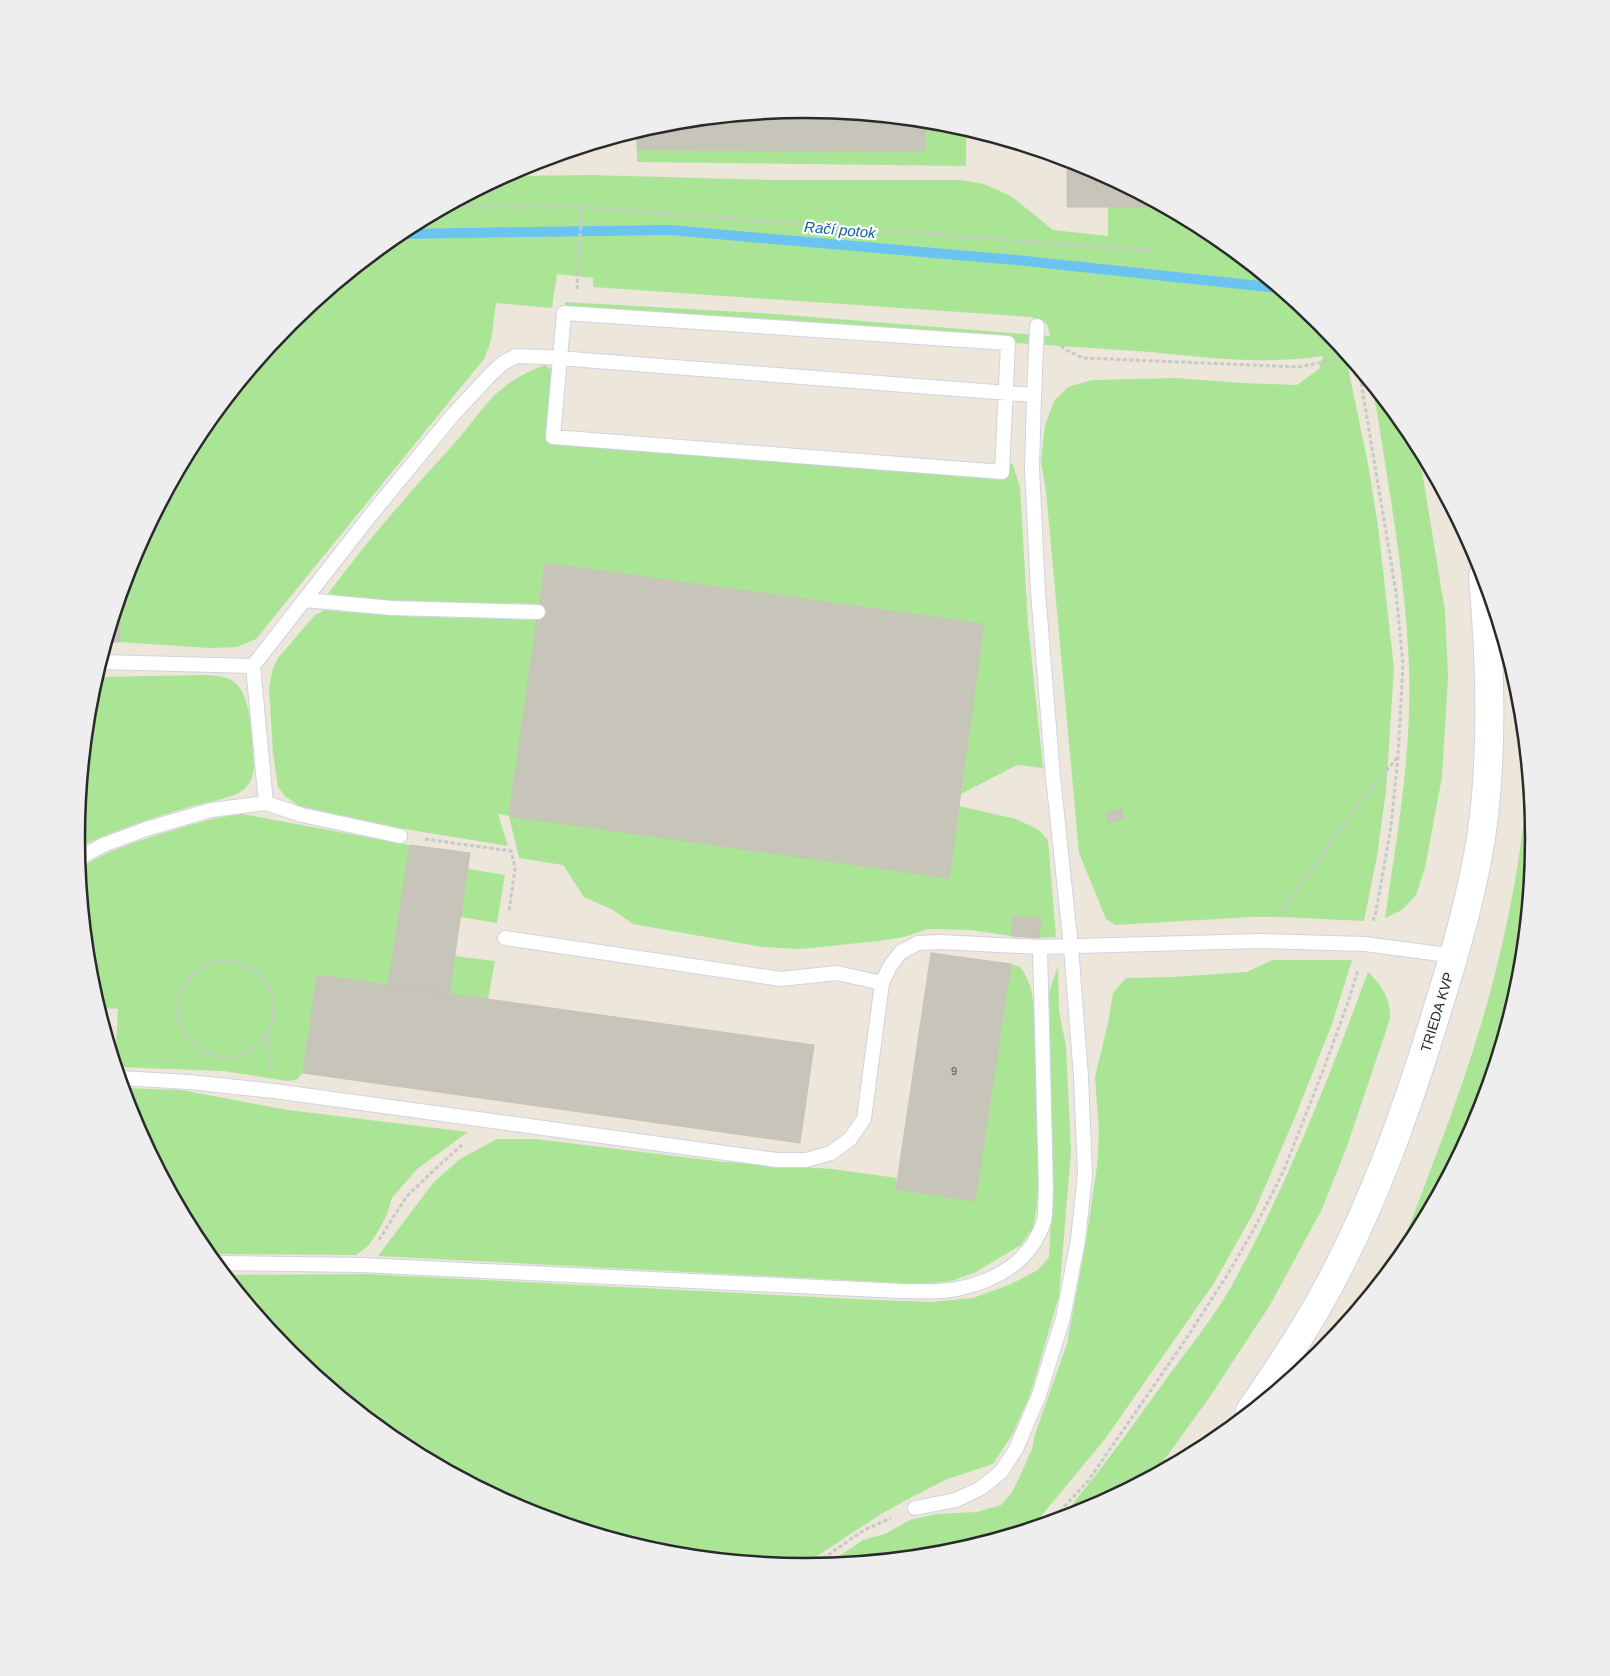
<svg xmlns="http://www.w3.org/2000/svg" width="1610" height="1676" font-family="Arial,sans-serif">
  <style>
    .green { fill: #aae596 }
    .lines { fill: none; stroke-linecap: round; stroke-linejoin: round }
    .stream { stroke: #6bc3f2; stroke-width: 10 }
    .building { fill: #c7c4ba; stroke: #c8c2b5 }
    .service-casing { stroke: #d0d2e3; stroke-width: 16 }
    .tertiary-casing { stroke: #d0d2e3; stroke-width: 30 }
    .path { stroke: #c8c8c8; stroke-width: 3; stroke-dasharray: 4 2.5; stroke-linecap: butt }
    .service { stroke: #fff; stroke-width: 14 }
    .tertiary { stroke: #fff; stroke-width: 28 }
    .labels { text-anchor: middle; stroke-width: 4.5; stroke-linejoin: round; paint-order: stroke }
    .number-label { font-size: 11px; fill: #51504e }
    .street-label { font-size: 14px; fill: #2a2a2a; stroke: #fff }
    .water-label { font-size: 15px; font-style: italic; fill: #0a5e9e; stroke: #fff }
    .rim { fill: none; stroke: #2a2a2a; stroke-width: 2.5 }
  </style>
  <rect width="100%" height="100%" fill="#ece6db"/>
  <path class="green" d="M925,121L947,123L966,129V166L637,162V150L925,151Z
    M590,175L773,180H961L984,184L1011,196L1053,230L1108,236V207H1164L1210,232L1320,323L1345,353L1368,464L1378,526L1394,668L1386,791L1377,856L1364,921L1281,917H1251L1115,925L1106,919L1079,853L1046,491L1041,461L1045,426L1054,401L1068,387L1092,380L1175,378L1242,383L1297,385L1319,369L1323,356C1264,365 1210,358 1151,352L564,313L565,302L775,314L1050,336L1047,324L1031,317L593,287V278L557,274L552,308L496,303L491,341L484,359L256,639L237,647L209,648L120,642V616H115L132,559L199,433L290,323L400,232L504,176Z
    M545,365L552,370L553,437L1002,472L1003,457L1013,465L1020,487L1028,624L1043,768L1017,765L961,794L984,624L545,563L539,604C468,602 398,604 328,594C368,539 414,488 460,437C472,423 488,399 502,389C515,378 529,371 545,365Z
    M1371,385L1411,433L1418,447L1445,611L1448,677L1442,777L1425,868L1416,895L1402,910L1385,918C1397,836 1412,752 1409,668C1406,582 1390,497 1377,412Z
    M325,610C395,618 466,617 537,620L959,806L1016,819L1039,830L1048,840L1056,937L1039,938L1040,918L1012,936L971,930L927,929L904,937L879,941L800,949L762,947L633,924L613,910L584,897L563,865L519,858L509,816L498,814L508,846L399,828L299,806L285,796L278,787L273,753L269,688L273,668L278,658L315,615Z
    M206,675C215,676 225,676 233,681C253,694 252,745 254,767C253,778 250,786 240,792C229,799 202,803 189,807C151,818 113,831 77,848L76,838L90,696L96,677Z
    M1528,775L1534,838L1520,980L1478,1117L1411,1243L1381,1280C1389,1264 1399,1249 1406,1233C1418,1205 1428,1176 1439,1147C1485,1028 1519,903 1528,775Z
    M242,814L410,845L388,985L317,975L303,1073L296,1080L288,1081L223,1071L117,1067L115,1061L118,1009L99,1008L90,980L79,869C104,852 132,843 160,834C187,826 214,817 242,814Z
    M468,869L505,875L497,923L460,917Z
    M454,956L495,961L488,999L449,994Z
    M1272,960H1352L1332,1024L1295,1117L1255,1210L1214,1283L1105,1439L1032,1527L947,1553L826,1565L863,1540L885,1534L910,1520L937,1514L977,1512L1001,1505L1012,1492L1020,1476L1032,1449L1035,1434L1067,1344L1086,1241L1097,1166L1099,1130L1095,1077L1108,1023L1113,993L1126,978L1173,977L1247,972Z
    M1011,964L1020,967L1025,974L1031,988L1035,1015L1039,1169L1037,1206L1033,1228L1021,1245L974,1273L951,1281L919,1284L378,1256L433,1183L460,1159L497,1139H535L724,1162L832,1169L897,1178L896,1189L975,1201Z
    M1058,966L1059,1011L1066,1046L1071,1151L1059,1296L1030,1395L1012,1435L993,1464L945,1480L912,1497L881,1514L802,1566L663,1553L526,1511L400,1444L289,1353L225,1275L366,1274L855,1299L930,1302L973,1298L1009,1285L1038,1270L1049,1257L1053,1179L1049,992Z
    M1368,972C1379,982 1390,997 1390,1014C1390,1020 1387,1028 1385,1034L1346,1149L1322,1209L1270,1305L1209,1398L1154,1474L1084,1511L1060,1519C1100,1472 1136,1421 1172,1371C1195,1340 1220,1309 1238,1274C1290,1178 1330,1075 1368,972Z
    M123,1088L181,1090L288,1110L468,1132L417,1169L392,1198L387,1214L379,1230L368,1246L356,1255L209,1254L199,1243L132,1117Z"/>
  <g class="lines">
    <path class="stream" d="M397,234L670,230L1026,261L1278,288"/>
  </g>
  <path class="building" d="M805,109L925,121V151L637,150V131L663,123Z
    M1067,160L1084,165L1164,207H1067Z
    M545,563L984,624L949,878L509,816Z
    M115,616H120V642H107Z
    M1121,809L1124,818L1108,823L1106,814Z
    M410,845L470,853L449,994L388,985Z
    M1013,916L1041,918L1039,938L1012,936Z
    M931,953L1011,964L975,1201L896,1189Z
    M317,975L814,1045L800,1143L303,1073Z"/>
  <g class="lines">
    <defs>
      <path id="service" d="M564,313L1008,343L1002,472L553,437Z
        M1034,395L1037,326
        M305,600L392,608L538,612
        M100,662L253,666
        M266,803L253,666L369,517L452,416L491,374L503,363L516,356L545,357L1034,395L1032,468L1038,592L1053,777L1071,947L1081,1077L1085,1175L1078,1240L1063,1318L1039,1395L1016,1449L1001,1472L981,1488L956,1500L915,1508
        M78,859L103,845L146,829L211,810L266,803L302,815L400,836
        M882,983L890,966L901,952L918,943L941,942L1040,947L1260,941L1365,944L1455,956
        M120,1078L189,1082L274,1091L777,1160H806L831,1153L850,1139L864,1119L882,983L837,973L781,979L505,938
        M216,1263L362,1265L900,1291C920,1291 942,1293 961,1288C999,1280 1032,1259 1044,1221C1046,1212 1045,1200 1046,1191L1040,947"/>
      <path id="tertiary" d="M1250,1411C1277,1372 1303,1333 1326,1291C1374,1203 1407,1109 1436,1014C1456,950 1476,883 1484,816C1493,736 1490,656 1483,576"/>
    </defs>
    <use href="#service" class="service-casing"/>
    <use href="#tertiary" class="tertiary-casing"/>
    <path class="path" d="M446,207H582L1155,251
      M577,289L582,207
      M1061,346L1066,350L1083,358L1299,367L1348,357
      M1359,370L1396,592L1403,664L1398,757L1391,826L1376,912L1373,921
      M425,839L511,851L515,868L509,912
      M1278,917L1359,804L1397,758
      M178 1009a48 48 0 1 1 96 0a48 48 0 1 1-96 0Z
      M265,1037L270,1047L271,1066
      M379,1240L406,1197L434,1170L463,1144
      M1051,1521L1088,1481L1182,1345L1226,1277L1254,1229L1284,1170L1324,1068L1347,1005L1358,970
      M812,1566L864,1530L891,1518"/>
    <use href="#service" class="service"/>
    <use href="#tertiary" class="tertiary"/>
  </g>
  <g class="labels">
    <g class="number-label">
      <text x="954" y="1075">9</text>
    </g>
    <g class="street-label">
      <text transform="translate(1437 1012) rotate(-73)" y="5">TRIEDA KVP</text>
    </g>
    <g class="water-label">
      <text transform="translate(840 230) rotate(5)" y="5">Račí potok</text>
    </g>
  </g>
  <path d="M0 0H1610V1676H0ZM85 838a720 720 0 1 1 1440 0a720 720 0 1 1-1440 0Z" fill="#eee" fill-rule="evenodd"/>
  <path class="rim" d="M85 838a720 720 0 1 1 1440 0a720 720 0 1 1-1440 0Z"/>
</svg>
